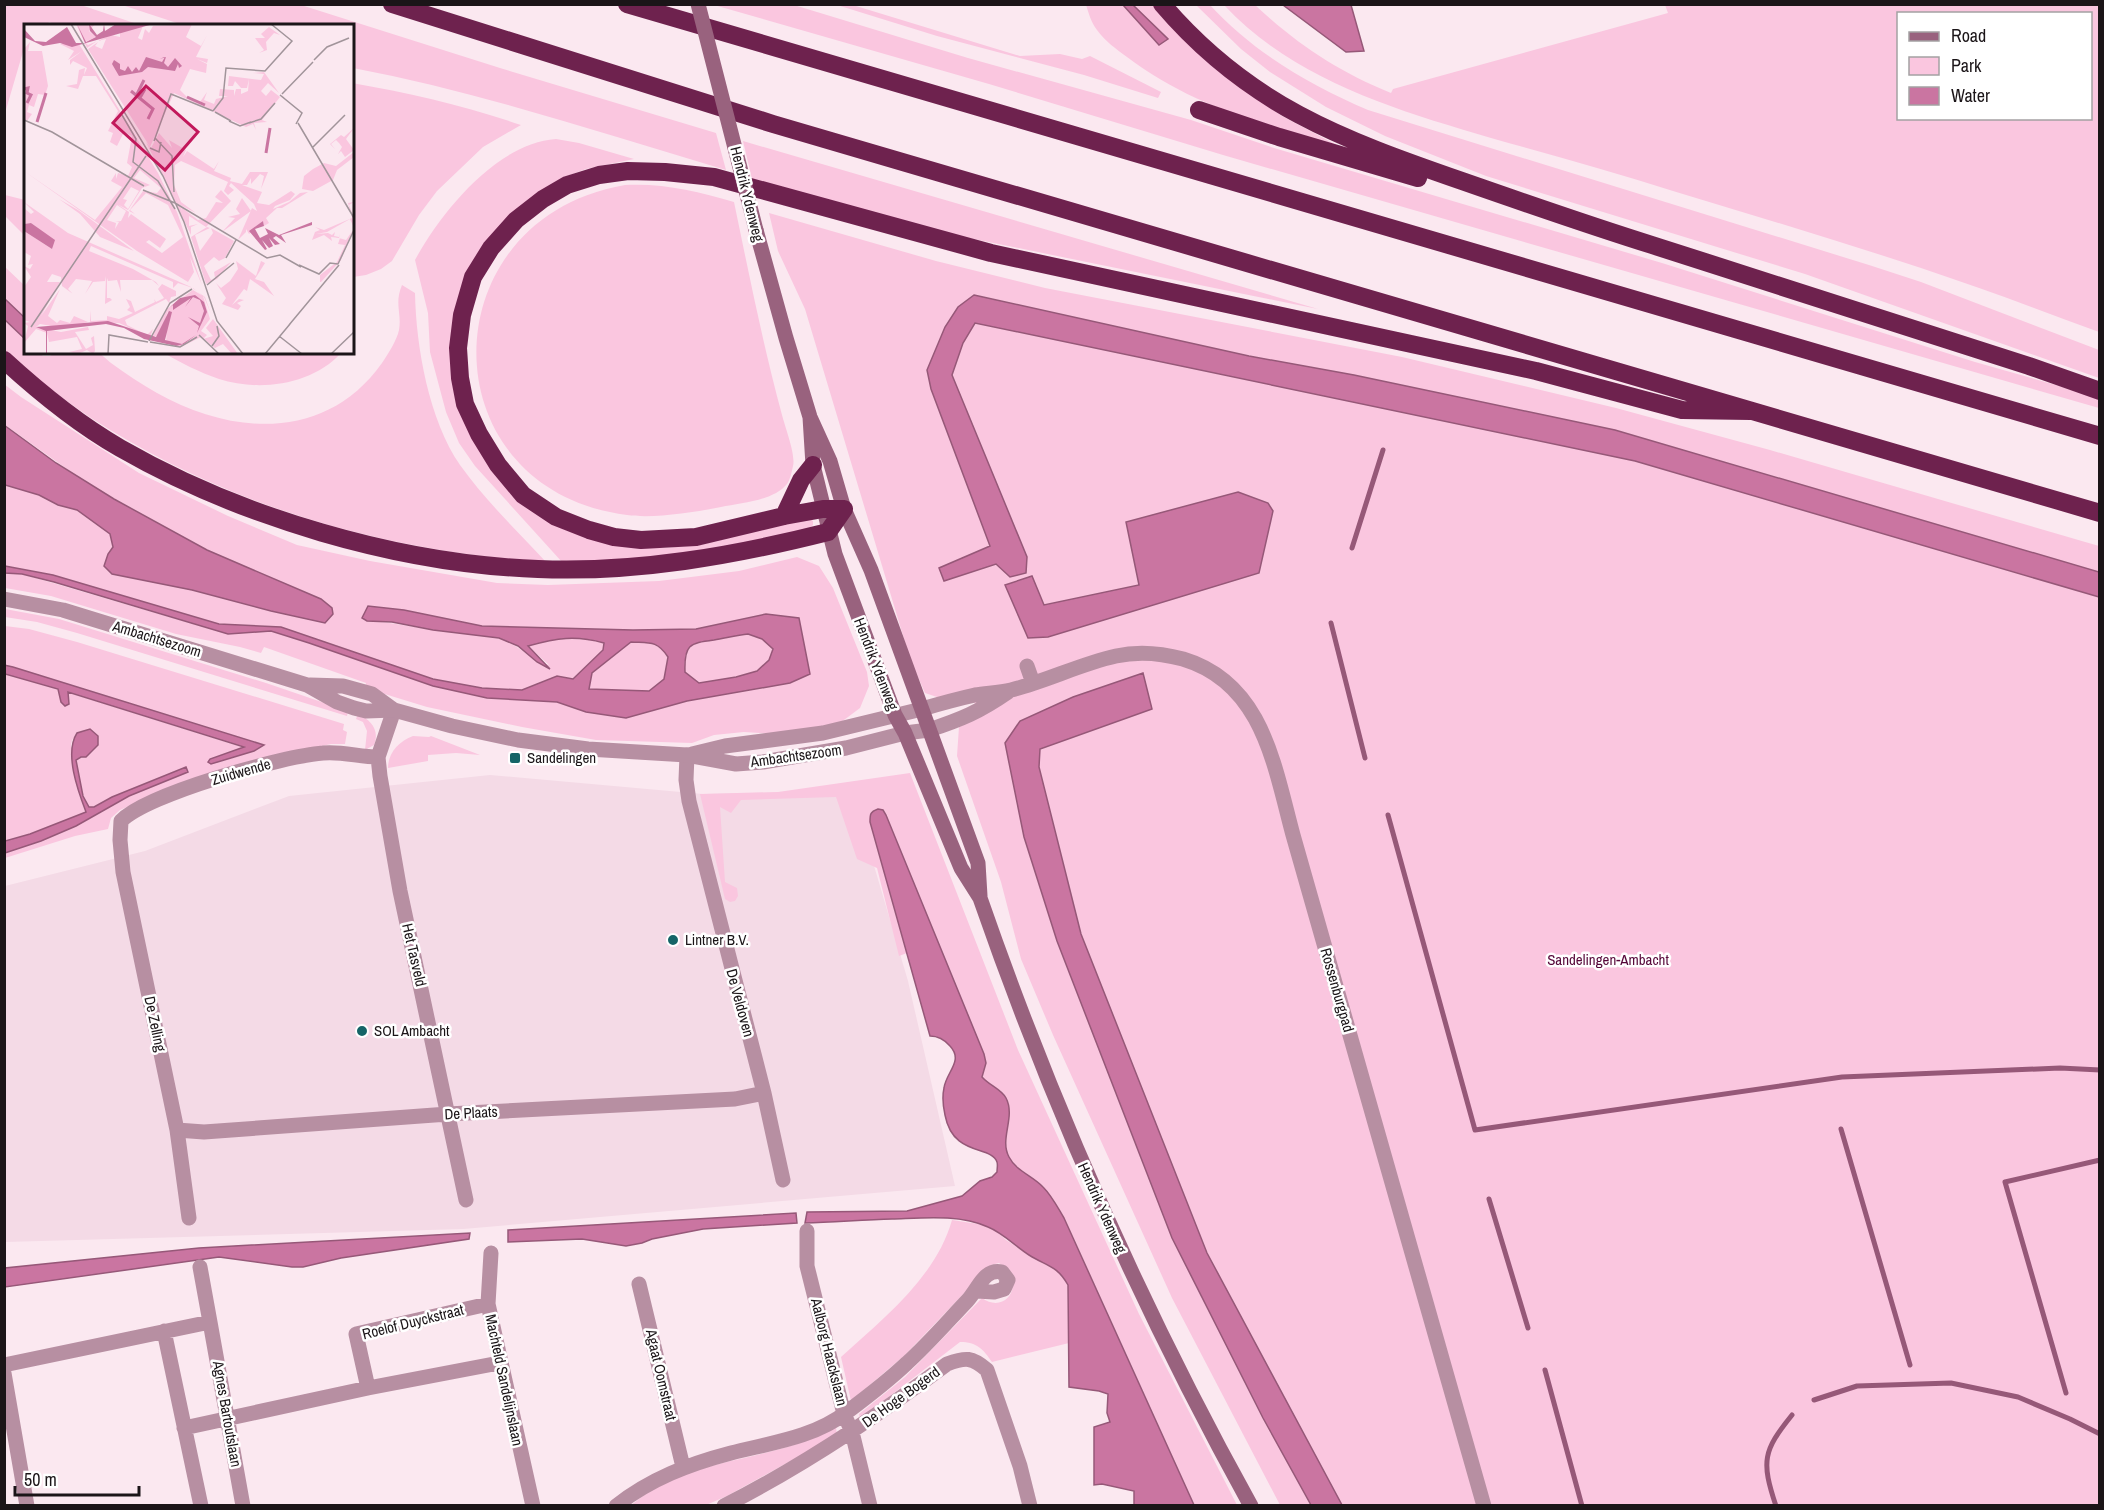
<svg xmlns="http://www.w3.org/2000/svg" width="2104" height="1510" font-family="'Archivo Narrow',sans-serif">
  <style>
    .built { fill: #f4dae6 }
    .green { fill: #fac6df; fill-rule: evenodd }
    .water { fill: #ca75a1; stroke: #965878; stroke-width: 1.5; fill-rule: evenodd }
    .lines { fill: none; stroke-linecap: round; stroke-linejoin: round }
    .stream { stroke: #965878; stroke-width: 5 }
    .minor { stroke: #b78fa2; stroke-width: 15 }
    .tertiary { stroke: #b78fa2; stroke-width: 15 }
    .secondary { stroke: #99627e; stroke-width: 15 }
    .motorway { stroke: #6e224e; stroke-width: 18 }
    .secondary-bridge { stroke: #99627e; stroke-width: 15 }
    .poi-dot { fill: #156467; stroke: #fff; stroke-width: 2 }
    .labels { text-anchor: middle; stroke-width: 5; stroke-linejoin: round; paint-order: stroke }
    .street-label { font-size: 15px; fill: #1b1518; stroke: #fff }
    .poi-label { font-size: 15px; fill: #1b1518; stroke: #fff; text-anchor: start }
    .park-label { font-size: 15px; fill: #560739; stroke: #fff }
    .inset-river { fill: none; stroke: #ca75a1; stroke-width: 3 }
    .inset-road { fill: none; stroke: #a1949a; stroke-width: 1.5 }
    .view { fill: #c2185b; fill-opacity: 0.15; stroke: #c2185b; stroke-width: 3 }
    .inset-edge { fill: none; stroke: #1b1518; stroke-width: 3 }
  </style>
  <rect width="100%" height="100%" fill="#fbe8f0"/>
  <path class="built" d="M490,775L703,794L852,791L908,981L955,1186L463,1229L5,1242V886L145,851L289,796Z"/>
  <path class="green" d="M5,4L81,5L140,25L60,26L49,22L47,25L26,26L25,45L5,113Z
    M122,5H301L500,68L716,133L726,170C602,133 479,92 353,68L352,26L183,25Z
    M714,5H794L968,58L1191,120L1274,148L1662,263L1975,362L2070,389L2099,399V408L1223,155L989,84Z
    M837,5H856V6L1020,56L1060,54L1082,59L1090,56L1161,92L1158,98L1084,75L937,36Z
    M1086,5H1157L1252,96L1282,116L1350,152C1273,127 1192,107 1127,57C1116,49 1105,41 1097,30C1091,22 1089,14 1086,5Z
    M1196,5H1210C1254,53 1310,85 1368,110L1869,265L1921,282L2099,350V378L1805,274L1486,176L1385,136L1326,107L1270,72L1241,49Z
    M1224,5H1255C1297,44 1337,71 1391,93L1393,89L1668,13L1665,5H2099V332C2040,310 1981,288 1921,268C1839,241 1756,216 1673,191C1613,172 1552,155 1491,138C1396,110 1294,80 1224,5ZM1898,14H2090V118H1898Z
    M352,83C410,93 466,106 521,125L483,147L437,191L419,215L392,261L381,269L366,275L353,277Z
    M556,139L579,143L634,159L586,169L562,178L480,251L454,377L510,484L633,546L663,548L700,545L807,517L813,521V525L805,532L636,562H562L475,466L459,443L446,412L430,352L428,313L415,260C441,212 497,143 556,139Z
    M743,141L1318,309L959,236L752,179Z
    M625,185C663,183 697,191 734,202C749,274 763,345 782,415C785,427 796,455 793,466C792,471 790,480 787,484C773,501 741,503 721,507C695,512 653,519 627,515C426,489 427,219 625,185Z
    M5,195L25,200V236L5,216Z
    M769,213L936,261L1045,288L1402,357L1616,408L1770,450L2099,546V572L1615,430L1354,375L1249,356L975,295L982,309L1622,453L2099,585V1505H1280L1172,1298L1053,1035L1021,959L1001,882L957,756L959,727L980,717L970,692L943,699L925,693L910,659L805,309L778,251ZM1024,837L1282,1453L1172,1238L1057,941Z
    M4,266L25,286V318L5,299Z
    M402,285L415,293C416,347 429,420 460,465C485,500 517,531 546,562C386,552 227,506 91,418C61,398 33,375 5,352L4,320L25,339L26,352L39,353L43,356H50L55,353C68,353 84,350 97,353C102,354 107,360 111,363C126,374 141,384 157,393C233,436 327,441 382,363C388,354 397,340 399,330C402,313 394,304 402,285Z
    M164,353H341C312,385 259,392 219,379C199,372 181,363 164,353Z
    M4,384L21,397L139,473L228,516L297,545L370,561L497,583L548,585L659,581L739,571L797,557L819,566L833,588L867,672L869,686L860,708L840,723L778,734L744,732L714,735L692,743L596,740L522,727L427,707L365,688L366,683L264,647L261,653L240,647L176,634L51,596L5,588V573L22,574L228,634L271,631L487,698L557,702L586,712L625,718L687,701L790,683L766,614L696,629L633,630L482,626L404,610L368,607L367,621C392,622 416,628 441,631C460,633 483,632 501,639C519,645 531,660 549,665L528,646C558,637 573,636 604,642V650L573,679L536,685L523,690L482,688L433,679L281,627L219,624L53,575L5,566V485L39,495L58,505L77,510L110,534L114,547L108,554L192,590L271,611L325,623L333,614L286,584L207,550L88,484L5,425Z
    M5,609L59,619L266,683L348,711L347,716L77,633L37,622L5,617Z
    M5,626L29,629L77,642L344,724L343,730L347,732L345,744H331L249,762L169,789L120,810L111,818L108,829L75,836L5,858V853L76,826L129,796L188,772L186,767L112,797L93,807H89L83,796L76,760L81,757H86L98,745L93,731H81L72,740L71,745L80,797L86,812L30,834L5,841V674L58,689L61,702L67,692L245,748L210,759L263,745L5,665Z
    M748,634L762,639L773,649L769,660L757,671L736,677L711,682L699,683L685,672C684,644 688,643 714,640C726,638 737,635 748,634Z
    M631,642C649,643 657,640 668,657L664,679L649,691L589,689L592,673Z
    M358,714C371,720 380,730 374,745L365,750L367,731L363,722L356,719Z
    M413,736L429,737L431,736L480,755L456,753L428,755V761L388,768C388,753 399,741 413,736Z
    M910,773L1018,1050L1139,1314L1237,1505H1194L1074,1239L1043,1186L1021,1171L1010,1160L1005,1148L1006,1138L1001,1091L988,1084L982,1077L986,1063L984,1054L870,815L907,953L899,956L877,868L857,859L836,797L741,800L731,813L720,807L725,882L737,888L738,896L735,901L730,902L725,899L700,794L778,792Z
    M952,1220L985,1225L997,1231L1006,1240L1033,1257L1045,1262L1062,1275L1068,1285L1069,1343L992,1362C983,1349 977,1342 960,1342L860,1419L859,1414L905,1377L982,1298C1005,1315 1028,1284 999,1263L991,1265L905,1355L851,1401L841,1357C884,1318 936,1277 952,1220Z
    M836,1427L837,1435L825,1442L727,1496L706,1505L630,1506C644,1495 657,1485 673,1479C726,1456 785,1456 836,1427Z"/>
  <path class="water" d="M1123,5H1133L1168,39L1159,45Z
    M1283,5H1351L1364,51L1346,52Z
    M974,295L1249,356L1354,375L1615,430L2099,572V597L1635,461L975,323L963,343L952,375L1027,557L1026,573L1010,577L996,564L944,581L939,568L990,546L931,389L927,370L945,327L958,307Z
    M5,299L25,318V339L5,320Z
    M4,425L56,463L114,499L207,550L321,599L332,608L333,614L325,623L271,611L192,590L112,574L104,566L108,554L113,547L110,534L77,510L58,505L39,495L5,485Z
    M1238,492L1268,503L1273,511L1259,573L1048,637L1028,638L1005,585L1032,576L1044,605L1139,585L1126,522Z
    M5,566L53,575L219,624L281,627L433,679L482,688L522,690L557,676L573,679L603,650L604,643C575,635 557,638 528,646L550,669L537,662L518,646L499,638L433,630L392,622L367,621L362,618L368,606L404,610L482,626L633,630L696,629L766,614L799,618L810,674L790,683L687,701L626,718L586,712L557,702L487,698L433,686L309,643L271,631L228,634L54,582L22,574L5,573ZM748,634L762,639L773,649L769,660L757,671L736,677L699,683L685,672C684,645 689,643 714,640C726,638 737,635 748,634ZM631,642C649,643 657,640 668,657L664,679L649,691L589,689L592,673Z
    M4,665L13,667L264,745L254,751L211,764L208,762L210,759L244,747L68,692L69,704L65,706L61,702L58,689L5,674Z
    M1143,673L1152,709L1040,749L1039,767L1081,934L1207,1253L1342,1505H1311L1263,1418L1172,1238L1057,941L1024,837L1005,743L1020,721L1073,697Z
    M90,729L98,736V745L86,757H81L76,760L83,796L89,807H94L112,797L186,767L188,772L129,796L76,826L41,841L5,853V841L30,834L86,812C78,791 64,753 77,733Z
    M878,809L883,810L886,815L984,1054L986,1063L982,1077C990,1086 1001,1089 1006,1098C1016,1117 999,1139 1009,1157C1016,1171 1033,1176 1043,1187C1052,1196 1058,1208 1064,1218L1194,1505H1134V1491L1102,1484L1094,1485V1427L1110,1422L1107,1413L1108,1394L1099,1391L1069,1387L1068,1285C1057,1265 1046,1266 1029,1255C1015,1246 1003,1233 988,1227C959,1214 923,1218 892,1219C863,1220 834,1222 805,1223L807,1212L907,1211L962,1196L980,1181L992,1177L997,1172C997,1168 998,1165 997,1162C991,1145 953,1157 945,1115C943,1106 942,1097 944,1088C946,1072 964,1061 950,1046C944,1039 938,1036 930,1036L870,822C870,814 870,812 878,809Z
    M796,1213L797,1223L703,1229L652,1239L642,1243L626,1246L582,1239L508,1242V1230Z
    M470,1233L469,1239L341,1258L303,1267H292L219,1257L5,1287V1268L199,1248Z"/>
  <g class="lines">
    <path class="stream" d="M1352,548L1383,450
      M1331,623L1365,758
      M1388,815L1475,1130L1842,1077L2060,1068L2100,1070
      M1841,1129L1910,1365
      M1489,1199L1528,1328
      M1545,1370L1582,1506
      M2066,1393L2005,1182L2100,1160
      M1814,1400L1857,1386L1951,1383L2018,1397L2070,1419L2100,1434
      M1776,1506C1761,1461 1763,1451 1792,1415"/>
    <path class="minor" d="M1027,666L1033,683
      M922,709C939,704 957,699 975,695C987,693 999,693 1011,690C1047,681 1080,664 1116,656C1138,651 1161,653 1183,659C1263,683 1274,765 1293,835L1484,1506
      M394,710L378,757L380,776L400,891L466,1200
      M929,730C962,719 979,712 1008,692
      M687,755L686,780L689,801L764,1093L783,1180
      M177,1130L204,1132L448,1114L735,1099L764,1093
      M189,1218L177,1130L123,872L120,840L121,821C147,794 283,756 323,753C341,751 360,757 378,757
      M807,1231V1266L844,1414L852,1432L870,1506
      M491,1253L488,1304L533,1506
      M200,1267L210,1322
      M639,1284L683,1467
      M164,1331L201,1506
      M4,1365L210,1322L243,1506
      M4,1373L27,1506
      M368,1388L356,1334L488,1304
      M184,1428L368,1388L499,1363
      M616,1506C650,1479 689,1464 731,1453C770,1443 813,1438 847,1412C867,1397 888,1381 907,1363C928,1344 947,1322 967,1301C979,1288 984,1268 1002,1272L1008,1280L1004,1289L994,1292L977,1291
      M724,1506C803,1466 876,1417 947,1364C966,1357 972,1357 987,1370L1020,1466L1030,1506"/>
    <path class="tertiary" d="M4,599L63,610L307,685L337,702L354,708L366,711L394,710L452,726L518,740L588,749L687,755L736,764L763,762L846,748L905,733L929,730
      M310,685L343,686L372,694L394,710
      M692,754L725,746L823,733L922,709"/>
    <path class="secondary" d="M756,230L786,338L810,417L830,461L844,509L871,570L978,863L980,896
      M810,417L813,465L835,554L895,715L905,733L961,868L980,898C1053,1108 1143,1311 1251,1506"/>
    <path class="motorway" d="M392,4L773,124L2100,513
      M627,4L2100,436
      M1162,4C1248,105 1341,139 1462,181C1525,203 1588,225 1652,245C1777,286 1903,326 2029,366L2100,391
      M1199,110L1279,137L1418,178
      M4,360C40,393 78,424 120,448C240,517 398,564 538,569C636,573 733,556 828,532L844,509
      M844,509H823L784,516L696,537L641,540L614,537L589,530L556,517L523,495L498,465L479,434L465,404L460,378L458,348L462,315L473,277L491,248L516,220L543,199L567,185L599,175L628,171L665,172L714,177L991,253L1536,371L1682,410L1751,411
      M784,516L801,480L813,465"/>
    <path class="secondary-bridge" d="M698,4L756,230"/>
  </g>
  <g class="poi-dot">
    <rect x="509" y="752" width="12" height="12" rx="3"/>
    <circle cx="673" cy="940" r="6"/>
    <circle cx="362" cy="1031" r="6"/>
  </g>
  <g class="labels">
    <g class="street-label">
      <text transform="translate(747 194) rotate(76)" y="5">Hendrik Ydenweg</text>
      <text transform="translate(157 639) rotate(17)" y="5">Ambachtsezoom</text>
      <text transform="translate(876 664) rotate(69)" y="5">Hendrik Ydenweg</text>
      <text transform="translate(796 756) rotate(-8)" y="5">Ambachtsezoom</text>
      <text transform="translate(241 772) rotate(-16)" y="5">Zuidwende</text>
      <text transform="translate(414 955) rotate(77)" y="5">Het Tasveld</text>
      <text transform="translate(1337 990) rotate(74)" y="5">Rossenburgpad</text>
      <text transform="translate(740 1003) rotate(75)" y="5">De Veldoven</text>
      <text transform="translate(155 1024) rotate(78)" y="5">De Zelling</text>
      <text transform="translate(471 1113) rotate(-3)" y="5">De Plaats</text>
      <text transform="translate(1102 1208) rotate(66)" y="5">Hendrik Ydenweg</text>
      <text transform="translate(413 1322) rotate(-14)" y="5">Roelof Duyckstraat</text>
      <text transform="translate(829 1352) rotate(76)" y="5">Aalborg Haackslaan</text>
      <text transform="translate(661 1375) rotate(77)" y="5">Agaat Oomstraat</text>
      <text transform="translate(504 1380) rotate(78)" y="5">Machteld Sandelijnslaan</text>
      <text transform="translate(901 1397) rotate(-36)" y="5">De Hoge Bogerd</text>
      <text transform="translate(227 1414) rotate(80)" y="5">Agnes Bartoutslaan</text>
    </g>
    <g class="poi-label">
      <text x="527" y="763">Sandelingen</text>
      <text x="685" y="945">Lintner B.V.</text>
      <text x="374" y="1036">SOL Ambacht</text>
    </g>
    <g class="park-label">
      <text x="1608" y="965">Sandelingen-Ambacht</text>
    </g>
  </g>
  <g transform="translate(24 24)">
    <rect width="330" height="330" fill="#fbe8f0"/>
    <path d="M52,0H71L65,7L72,13L61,18L64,21L87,11L96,13V7L107,4L119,2L114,14L118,16L121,5L125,9L129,2L168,0L162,13L177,22L183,11L172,33L184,35L183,39L173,35L183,40L182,49L166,45L156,66L163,73L176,78L183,68L180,76L190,80L192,75L204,72H195L196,65L210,66V72L212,65H217V70L224,67L225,55L223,64H217L211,57L209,62H204L205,52L237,56L240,50L229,49L240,48L255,69L244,59L237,67L242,72L247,66L256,73L238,96L243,98L230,99L232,106L229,100L222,103L150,69L126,123L64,25L74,18L71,22L78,25L82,15L73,17L63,24ZM245,3L256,11L250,9L242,18L243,26L235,29L240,26L231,14H241L237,10ZM6,18L4,27H18L24,62L21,71L14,70L10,83L5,81L3,88L8,90L3,97L0,95V25ZM36,20H55L134,149L153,188L178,261L166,233L170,248L164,258L113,227L0,147L71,196L98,163L87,157L92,149V155L94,149L104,152L108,143L103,139L108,112L100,108L93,122L86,118L89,109L84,107L94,87L72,52H59L54,65L42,62L53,60L55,46L61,44L60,51L63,44L49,37L46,41V36L58,27L44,36L50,27ZM116,146L137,164L133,169L119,167L105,187L111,190L106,186L122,169L144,181L159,213L138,229L122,218L125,216L136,224L142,215L107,190L104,194L105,188L93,180L104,186L118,164L126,161L110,154ZM107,163L115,167L104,185L100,181L103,176L99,175ZM93,181L102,187L97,197L91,198H95L91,205L92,199L83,196ZM330,104L322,115L330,126L321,133L317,127L314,130L318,123L315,119L312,116L307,120L311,125L306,120L317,111L320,113ZM135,109L148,124L145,116L162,126L159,133L163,127L190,145L195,137L190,147L207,154L206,157L218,160L226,148H244L237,165L240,152L236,150L227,160V154L223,161H218L238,168L233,179L245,181L267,167L271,170L266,176L251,182L249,185L265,178L276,169L284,168L258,184H253L242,194L245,199L240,202L239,197L225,210L222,205V208L214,216L228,184L233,187L230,180L207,159L205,162L210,166L204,171L200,167L204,158L157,137L151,141L150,161L157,178L172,189L156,181L150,165L158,187L157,183L174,196L182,194L192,178L199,179L191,173L197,166L207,177L182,203L165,192V202L174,200L167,203V211L122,118L127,124ZM330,128V133L313,146L309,156L289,167L278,165L280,152L289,145L300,139L312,142ZM218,174L227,187L198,208L211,194L204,193L216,190L212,185ZM35,175L54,186L110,227L76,213L56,190ZM0,178L44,209L167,263L181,273L187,290L180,273L169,264L154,259L149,264V258L67,222L65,227L109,245L132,258L135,262L128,256H96L97,268L93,256L84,257L83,254V274H86L88,276L81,280L82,252L81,257L69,258L61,270L68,257L52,255L44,265L49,270L38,262L37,253L28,250L23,258H36L17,292L36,265L24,292L33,299L36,296L46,299L50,292L64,298L39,304L16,300L12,303L37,308L64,303L65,306L51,308L62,325L69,321L67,314L70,312L71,327L69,330L63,326L54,330L45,328L58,325L53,313L25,318L23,309L12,305L0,319L4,302L0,299L6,298L0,296V263L7,253L0,242L6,245L9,240L4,241L7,232L0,228V207L28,225L29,216L7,199L0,200V184L7,190L10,188ZM330,178L325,181L330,194V204L326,195L303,208L292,210L304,209L308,211L311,208L310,212L315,213L316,210L315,214L322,216L329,206L317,236L297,258H296V251L313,238L321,221L314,220L316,214L307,213L308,217L300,211L288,216L291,208L296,206L291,203L300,206L328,194L324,179ZM183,203L186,204L171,211L176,227L189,209L187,204L210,217L201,234L195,237L190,233L180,242L187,256L191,254L190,248L207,238L193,255L182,260L167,213ZM212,237L232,252L237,237L241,239L231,255L240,258L250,272L226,255L223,267L220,265L208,281L215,275L220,276L213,279L217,282L214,286L198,280L202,274L192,259L197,264L206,257L214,245ZM138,260L152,267V272L147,273L145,279L142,275L101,296L103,301L123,311L129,305L126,313L95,299L66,298V286L67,297L83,296V292L95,295L109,289L103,286L106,283L102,275L107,277L111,288L131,278L130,275L132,278L140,274L134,265ZM169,266L179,272L186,295L177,307L183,311L179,315L189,312L182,304L189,295L214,330H208L199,320L191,324L177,313L157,323L126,315L142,319L144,287L136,311L127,313L143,285Z" fill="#fac6df" fill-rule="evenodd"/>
    <path d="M53,0L62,18L72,13L66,7L65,0L73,11L79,7L80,0L81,7L92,0H129L48,23L36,19L19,22L0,13V5L11,17L22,18L43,3L52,19H61ZM122,33L138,38L141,33H140L136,35L142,33L140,39L144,43L151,34L158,42L155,44L154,40L151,47L124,43L118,48L95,52L88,40L90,36L96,40V45L101,47L104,42L108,48L112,43L115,47ZM239,197L240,202L231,205L236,214L244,210L241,204L255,211L288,198V201L257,211L262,219L252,212L249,214L256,220L251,221L245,214L249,222L245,224L238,216L243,225L241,226L225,207ZM7,199L31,216L28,225L0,207V200ZM171,271L180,278L183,288L173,309L175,302L164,293L176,299L180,287L176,276L169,273L161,283L167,274L149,286V281L146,283L156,274ZM145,287L148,288L141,316L158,320L172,311L160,320L152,322L120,315L100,304L82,300L23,307V330H22V307L12,303L84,297L132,313Z" fill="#ca75a1"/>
    <path class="inset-river" d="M120,56L113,70L117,72L121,65M0,65L4,64L3,69L7,71L3,79M107,67L129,85L124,95M163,73L181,81M13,98L22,69M242,129L246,104"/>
    <path class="inset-road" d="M47,0L139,152L160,198L193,297L219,330M290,36L303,23L325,14M258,70L289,38M260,74L256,71L278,89L272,100M189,87L199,74L202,44L241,47L268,17L247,0M191,88L207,97M98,91L112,115L109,138L134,157L151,185M0,96L28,108L120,162M205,97L216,102L227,98M225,99L237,95L251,79M274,99L330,194M131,114L148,132L150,168M130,117L147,70L189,87M289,123L321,91M126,124L135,128L137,118M119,166L151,179L243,234L256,231L277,243M202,234L212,216M314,240L330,206M275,241L295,250L306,239L314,240M183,261L210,239M265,301L315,241M7,303L122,132M175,311L195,330M255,312L278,330M125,317L146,279L168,265M126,318L156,323L173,313M188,322L195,312L193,302M84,330L85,311L124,318M241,330L266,300M307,330L330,308"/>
    <path class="view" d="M122,62L174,108L141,146L89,99Z"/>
    <rect width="330" height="330" class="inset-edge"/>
  </g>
  <rect width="2104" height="1510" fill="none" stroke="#1b1518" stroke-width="12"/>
  <rect x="1897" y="12" width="195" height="108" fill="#ffffff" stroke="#a4a1a3" stroke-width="1.5"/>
  <rect x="1909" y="32" width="30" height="9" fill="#99627e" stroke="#a4a1a3" stroke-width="1.5"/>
  <text x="1951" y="42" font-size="18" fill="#1b1518">Road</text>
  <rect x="1909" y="57" width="30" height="18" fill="#fac6df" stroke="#a4a1a3" stroke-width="1.5"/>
  <text x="1951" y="72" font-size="18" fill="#1b1518">Park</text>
  <rect x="1909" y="87" width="30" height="18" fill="#ca75a1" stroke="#a4a1a3" stroke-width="1.5"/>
  <text x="1951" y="102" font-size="18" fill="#1b1518">Water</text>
  <path d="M15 1486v9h124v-9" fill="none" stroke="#1b1518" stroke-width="3"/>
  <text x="24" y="1486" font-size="18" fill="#1b1518" stroke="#ffffff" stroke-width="4.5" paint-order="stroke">50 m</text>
</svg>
